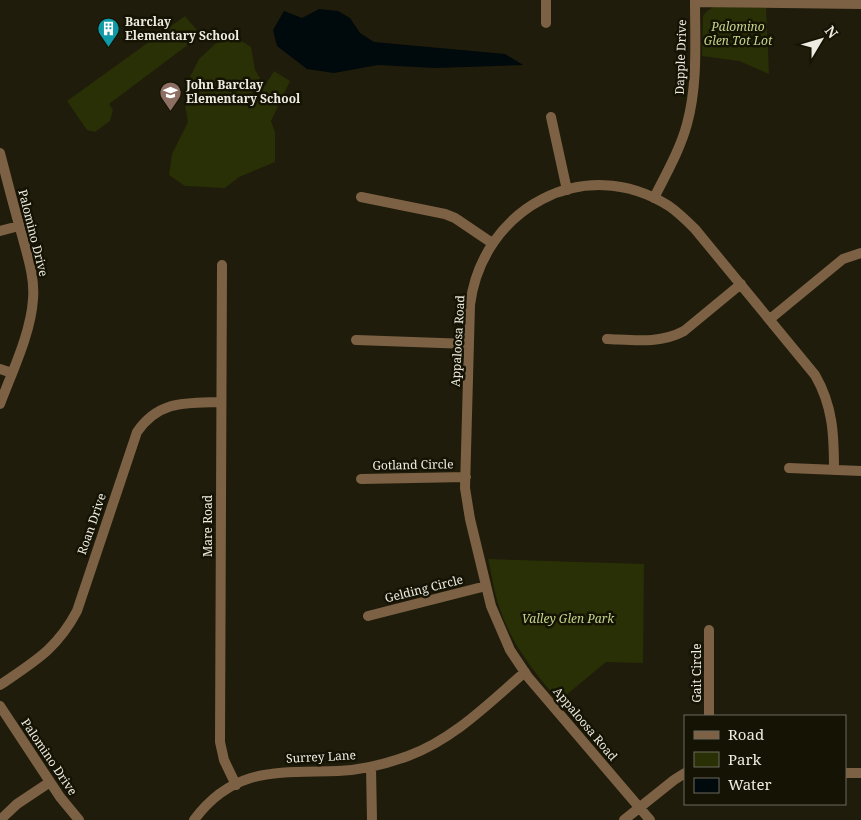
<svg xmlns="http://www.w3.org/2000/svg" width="861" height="820" font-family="'Noto Serif',serif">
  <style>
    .green { fill: #293005 }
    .water { fill: #00090b }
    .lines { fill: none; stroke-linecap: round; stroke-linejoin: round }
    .minor { stroke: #7d6144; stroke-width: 10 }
    .labels { text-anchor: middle; stroke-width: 5; stroke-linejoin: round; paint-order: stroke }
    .poi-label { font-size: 12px; font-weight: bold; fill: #eeece1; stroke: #151304; text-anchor: start }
    .park-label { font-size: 12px; font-style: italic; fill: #c6d58c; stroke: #151304 }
    .street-label { font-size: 12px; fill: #eeece1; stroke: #151304 }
  </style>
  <rect width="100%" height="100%" fill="#1f1c0b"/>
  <path class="green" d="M715,6L766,8L769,74L739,61L702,56L703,16L707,11Z
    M185,16L201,35L109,104L113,110L110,121L95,132L87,130L67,101Z
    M233,36L251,47L255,70L260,78L259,84L253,90L251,101L246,106H253L274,71L290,81L271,121L275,132V162L239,177L225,188L185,186L169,175L172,154L188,122L185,105L189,79L199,59L215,44Z
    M488,559L644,564L643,663L606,662L559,701C534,672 512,645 500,609C494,593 492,575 488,559Z"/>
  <path class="water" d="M319,9L338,11L350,18L360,33L374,42L505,54L523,65L435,68L378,65L334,73L307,69L277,46L273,30L284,11L302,18Z"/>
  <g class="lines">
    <path class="minor" d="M695,2L861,4
      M546,23V0
      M551,117L567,190
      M0,153C7,180 14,208 22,235C27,255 35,277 33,299C31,333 12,372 0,404
      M361,197L445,214L455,218L492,243
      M654,198C666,174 680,150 687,124C698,84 695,41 695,0
      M0,231L19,226
      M222,265L220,742L224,760L236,785
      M770,319L843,259L861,253
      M607,339C633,340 660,344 684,331L741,284
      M356,340L469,344
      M0,369L12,373
      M789,468L861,471
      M361,479L466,477
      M368,616L486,586
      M0,685C35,661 57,649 77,611L137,432C159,400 186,403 220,402
      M0,706L60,797L79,820
      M709,716V630
      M371,767L372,820
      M845,773H861
      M0,820L17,804L50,782
      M194,820C234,766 279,773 338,771C362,770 386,764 408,756C454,739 489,703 525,672
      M624,820L674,780L685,773
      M650,820L528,677L510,650L491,606L470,519L465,488L470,305C482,209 584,152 669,206C679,213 686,220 695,229L815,375C833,406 834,435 834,470"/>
  </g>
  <defs>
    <symbol id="building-pin" viewBox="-11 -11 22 30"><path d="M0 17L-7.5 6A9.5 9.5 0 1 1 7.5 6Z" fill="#0f9aa8" stroke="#151304"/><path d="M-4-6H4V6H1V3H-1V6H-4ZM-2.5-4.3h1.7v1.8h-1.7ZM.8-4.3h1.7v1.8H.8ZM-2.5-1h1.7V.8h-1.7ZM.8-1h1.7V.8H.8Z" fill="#fff"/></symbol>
    <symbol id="school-pin" viewBox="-11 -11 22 30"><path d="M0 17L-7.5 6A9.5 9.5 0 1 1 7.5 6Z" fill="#8d6e63" stroke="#151304"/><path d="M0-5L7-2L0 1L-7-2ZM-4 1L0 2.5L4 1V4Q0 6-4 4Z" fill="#fff"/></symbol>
  </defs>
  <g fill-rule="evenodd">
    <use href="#building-pin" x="96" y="16" width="25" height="34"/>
    <use href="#school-pin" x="158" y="80" width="25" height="34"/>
  </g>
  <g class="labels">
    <g class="poi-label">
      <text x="125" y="26">Barclay<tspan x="125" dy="14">Elementary School</tspan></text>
      <text x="186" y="89">John Barclay<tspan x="186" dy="14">Elementary School</tspan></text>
    </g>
    <g class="park-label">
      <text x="738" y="31">Palomino<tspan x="738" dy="14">Glen Tot Lot</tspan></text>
      <text x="568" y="623">Valley Glen Park</text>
    </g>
    <g class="street-label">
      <text transform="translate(681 57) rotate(-88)" y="4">Dapple Drive</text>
      <text transform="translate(33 233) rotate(76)" y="4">Palomino Drive</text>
      <text transform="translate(458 341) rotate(-87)" y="4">Appaloosa Road</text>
      <text transform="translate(413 465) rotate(-1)" y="4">Gotland Circle</text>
      <text transform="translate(92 524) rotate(-71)" y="4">Roan Drive</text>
      <text transform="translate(208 526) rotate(-90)" y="4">Mare Road</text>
      <text transform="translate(424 589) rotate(-14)" y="4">Gelding Circle</text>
      <text transform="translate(697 673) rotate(-90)" y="4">Gait Circle</text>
      <text transform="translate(585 724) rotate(50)" y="4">Appaloosa Road</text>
      <text transform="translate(49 757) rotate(56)" y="4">Palomino Drive</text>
      <text transform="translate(321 757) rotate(-3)" y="4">Surrey Lane</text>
    </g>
  </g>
  <rect x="684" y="715" width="162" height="90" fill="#151304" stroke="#6c6a5c"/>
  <rect x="694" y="731" width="25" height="8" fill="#7d6144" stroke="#6c6a5c"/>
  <text x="728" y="740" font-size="15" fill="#eeece1">Road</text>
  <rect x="694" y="752" width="25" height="15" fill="#293005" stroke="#6c6a5c"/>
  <text x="728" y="765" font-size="15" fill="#eeece1">Park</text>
  <rect x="694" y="778" width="25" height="15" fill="#00090b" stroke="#6c6a5c"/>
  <text x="728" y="790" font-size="15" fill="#eeece1">Water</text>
  <g transform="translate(821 40) rotate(52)" stroke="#151304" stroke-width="4" paint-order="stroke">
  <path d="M0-4L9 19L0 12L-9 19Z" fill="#eeece1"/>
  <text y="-8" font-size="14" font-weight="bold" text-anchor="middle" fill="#eeece1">N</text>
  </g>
</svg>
